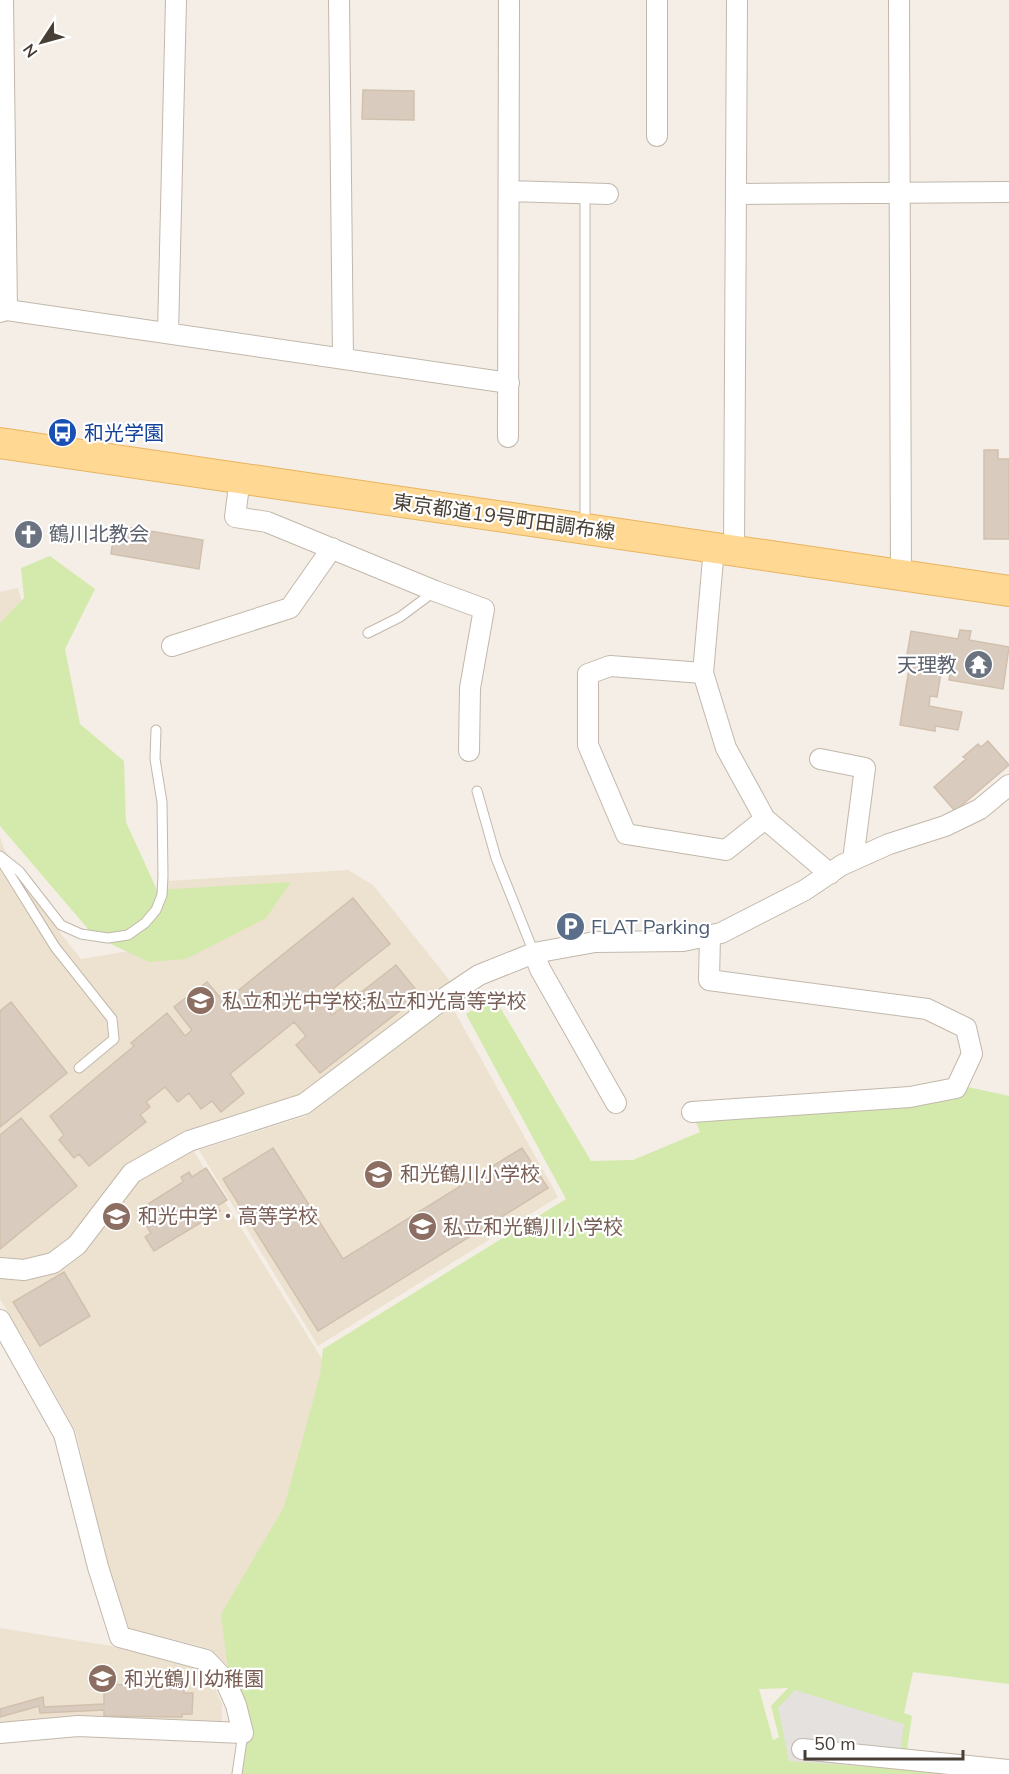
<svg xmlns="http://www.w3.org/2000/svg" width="1009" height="1774" font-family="'Nunito Sans','Noto Sans JP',sans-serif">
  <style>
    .education { fill: #ede2cf }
    .green { fill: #d3eaac; fill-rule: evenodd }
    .parking { fill: #e4e1de }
    .building { fill: #d9ccbe; stroke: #d1c0ad; stroke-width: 1.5 }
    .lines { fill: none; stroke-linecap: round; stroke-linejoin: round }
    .service-casing { stroke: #c2b8ab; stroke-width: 11 }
    .minor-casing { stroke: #c2b8ab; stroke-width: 22 }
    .primary-casing { stroke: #e9b45e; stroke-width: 32 }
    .service { stroke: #fff; stroke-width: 9 }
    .minor { stroke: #fff; stroke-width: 20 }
    .primary { stroke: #ffd893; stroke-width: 30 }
    .labels { text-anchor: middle; stroke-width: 4.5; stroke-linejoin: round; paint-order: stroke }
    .transit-label { font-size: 20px; fill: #164399; stroke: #fff; text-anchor: start }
    .street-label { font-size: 20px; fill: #473e35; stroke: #fff }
    .worship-label { font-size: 20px; fill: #5b616d; stroke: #fff; text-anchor: start }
    .service-label { font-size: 20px; fill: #4e5e75; stroke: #fff; text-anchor: start }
    .education-label { font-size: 20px; fill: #785e54; stroke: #fff; text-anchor: start }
  </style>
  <rect width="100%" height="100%" fill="#f4eee6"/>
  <path class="education" d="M18,588L30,631L0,663V592Z
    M0,837L4,849L62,935L81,959L160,946L168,881L348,870L373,885L451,982L299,1095L182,1132L330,1372L234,1661L227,1666L210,1649L129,1628L107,1565L76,1432L40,1367L0,1299Z
    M451,1005L558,1197L318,1346L199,1150L306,1116Z
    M0,1628L111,1646L196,1669L215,1688L222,1704V1725L0,1729Z"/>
  <path class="green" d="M50,556L95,589L65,649L80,724L124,761L126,822L157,890L291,882L266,918L186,959L149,962L94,936L0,826V623L24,598L21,568Z
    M494,997L591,1161L633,1160L700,1132L692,1112L812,1097L968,1087L1009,1096V1684L913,1672L904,1713L912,1716L905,1763L990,1774H241L221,1614L284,1507L320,1375L323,1349L566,1199L466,1014ZM788,1688L771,1706L779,1737L773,1740L759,1689Z"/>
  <path class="parking" d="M795,1690L904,1724L898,1769L789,1761L778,1708Z"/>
  <path class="building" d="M363,90L414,91V120L362,119Z
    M984,450H998V459H1009V539H984Z
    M115,525L203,540L199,569L111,554Z
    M960,630L971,631L969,640L1009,647L1003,689L949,680L952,663L943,661L937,697L930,696L929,706L962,712L958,730L935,726V731L900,725L911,656L907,655L911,631L958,639Z
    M988,741L1009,765L955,811L934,787L966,759L963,757L978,744L981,747Z
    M353,898L390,944L320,999L332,1015L396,965L420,995L320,1073L296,1045L306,1036L294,1022L230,1074L244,1093L221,1112L212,1101L201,1109L189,1093L178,1102L165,1087L146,1102L150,1107L140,1115L146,1122L89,1166L79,1154L74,1158L59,1140L64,1135L50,1116L134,1046L131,1043L167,1013L185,1036L192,1030L174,1007L207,982L224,1002Z
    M11,1002L67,1073L0,1127V1011Z
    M21,1118L77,1186L0,1249V1135Z
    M273,1148L343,1259L522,1148L548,1188L318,1331L223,1179Z
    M206,1168L227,1200L217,1206L220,1211L154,1251L145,1237L151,1233L137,1211L183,1182L181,1177L189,1172L192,1177Z
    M64,1272L90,1316L40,1346L13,1302Z
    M104,1684L184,1687V1693H193L192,1714H182V1717L104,1716V1710L40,1713L39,1706L0,1717V1709L43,1697L44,1707L104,1704Z"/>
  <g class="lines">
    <defs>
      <path id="service" d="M585,524V193
        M368,633L400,617L435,591
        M477,791L496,858L534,953
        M0,856L19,871L61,925L81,934L108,938L128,935L145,923L156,910L162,895L163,876L162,802L155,759L156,730
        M1,860L55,947L112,1019L114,1039L79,1068
        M237,1774L243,1733"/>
      <path id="minor" d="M3,0L7,310
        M339,0L343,359
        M657,0V136
        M899,0L901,575
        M509,191L608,194
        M736,194L1009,192
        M0,312L7,310L509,383
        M168,333L176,0
        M508,437L509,0
        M240,478L235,517L267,522L435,591L484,609L470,688L469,751
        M714,548L703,673L726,748L765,819L830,874
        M734,551L737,0
        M172,646L290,608L332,548
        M703,673L610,666L588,674V745L626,834L726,850L765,819
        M820,759L865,768L853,860
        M534,953L540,969L616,1103
        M692,1112L910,1097L956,1088L972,1054L966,1028L927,1009L709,980L710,935
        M0,1268L24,1270L53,1263L77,1245L132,1173L189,1141L304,1104L446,997L479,975L534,953L595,942L683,941L721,933L805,890L842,865L889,844L945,826L980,809L1009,785
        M0,1320L64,1434L98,1567L120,1637L206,1660L225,1680L236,1705L243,1733L78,1726L0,1733
        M802,1749L1009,1770"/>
      <path id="primary" d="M0,443L1009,591"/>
    </defs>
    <use href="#service" class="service-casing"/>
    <use href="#minor" class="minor-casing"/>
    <use href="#primary" class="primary-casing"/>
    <use href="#service" class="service"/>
    <use href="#minor" class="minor"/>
    <use href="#primary" class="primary"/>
  </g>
  <defs>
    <symbol id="bus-disc" viewBox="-11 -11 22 22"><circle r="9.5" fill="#1a4fb4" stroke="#fff"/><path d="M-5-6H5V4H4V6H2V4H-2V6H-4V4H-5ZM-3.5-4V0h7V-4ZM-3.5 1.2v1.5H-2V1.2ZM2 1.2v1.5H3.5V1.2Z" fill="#fff"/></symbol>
    <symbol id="church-disc" viewBox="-11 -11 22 22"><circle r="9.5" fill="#6b7280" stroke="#fff"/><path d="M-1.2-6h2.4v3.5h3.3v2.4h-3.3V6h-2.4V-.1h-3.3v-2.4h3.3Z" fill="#fff"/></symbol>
    <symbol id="temple-disc" viewBox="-11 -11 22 22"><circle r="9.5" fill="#6b7280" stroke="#fff"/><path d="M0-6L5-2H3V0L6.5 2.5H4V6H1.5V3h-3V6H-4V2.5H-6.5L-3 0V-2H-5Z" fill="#fff"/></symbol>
    <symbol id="parking-disc" viewBox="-11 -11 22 22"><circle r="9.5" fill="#5c6f8a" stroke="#fff"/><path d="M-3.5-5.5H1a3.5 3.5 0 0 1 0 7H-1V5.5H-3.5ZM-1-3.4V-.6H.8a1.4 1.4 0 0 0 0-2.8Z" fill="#fff"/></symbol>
    <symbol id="school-disc" viewBox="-11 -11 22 22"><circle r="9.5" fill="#8d6e63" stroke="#fff"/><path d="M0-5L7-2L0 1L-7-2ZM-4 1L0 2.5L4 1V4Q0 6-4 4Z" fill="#fff"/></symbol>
  </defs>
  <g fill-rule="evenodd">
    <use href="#bus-disc" x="46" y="416" width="33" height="33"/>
    <use href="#church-disc" x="12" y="518" width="33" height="33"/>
    <use href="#temple-disc" x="962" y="648" width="33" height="33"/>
    <use href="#parking-disc" x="554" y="910" width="33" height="33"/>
    <use href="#school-disc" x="184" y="984" width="33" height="33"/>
    <use href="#school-disc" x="362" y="1158" width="33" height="33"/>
    <use href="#school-disc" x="100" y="1200" width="33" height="33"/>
    <use href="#school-disc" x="406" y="1210" width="33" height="33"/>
    <use href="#school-disc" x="86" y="1662" width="33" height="33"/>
  </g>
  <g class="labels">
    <g class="transit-label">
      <text x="84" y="440">和光学園</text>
    </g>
    <g class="street-label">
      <text transform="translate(504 517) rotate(8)" y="7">東京都道19号町田調布線</text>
    </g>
    <g class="worship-label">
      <text x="49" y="541">鶴川北教会</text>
      <text x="957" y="672" text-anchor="end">天理教</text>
    </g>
    <g class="service-label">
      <text x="591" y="934">FLAT Parking</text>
    </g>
    <g class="education-label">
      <text x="222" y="1008">私立和光中学校;私立和光高等学校</text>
      <text x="400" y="1181">和光鶴川小学校</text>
      <text x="138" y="1223">和光中学・高等学校</text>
      <text x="443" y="1234">私立和光鶴川小学校</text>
      <text x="124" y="1686">和光鶴川幼稚園</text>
    </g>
  </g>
  <g transform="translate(42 42) rotate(234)" stroke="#ffffff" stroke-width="4.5" paint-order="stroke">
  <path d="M0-4.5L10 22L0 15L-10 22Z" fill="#473e35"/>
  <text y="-9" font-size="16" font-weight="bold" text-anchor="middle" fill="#473e35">N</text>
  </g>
  <path d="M805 1750v9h158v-9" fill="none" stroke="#473e35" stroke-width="3"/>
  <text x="814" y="1750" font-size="18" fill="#473e35" stroke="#ffffff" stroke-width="4.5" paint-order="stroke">50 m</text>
</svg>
